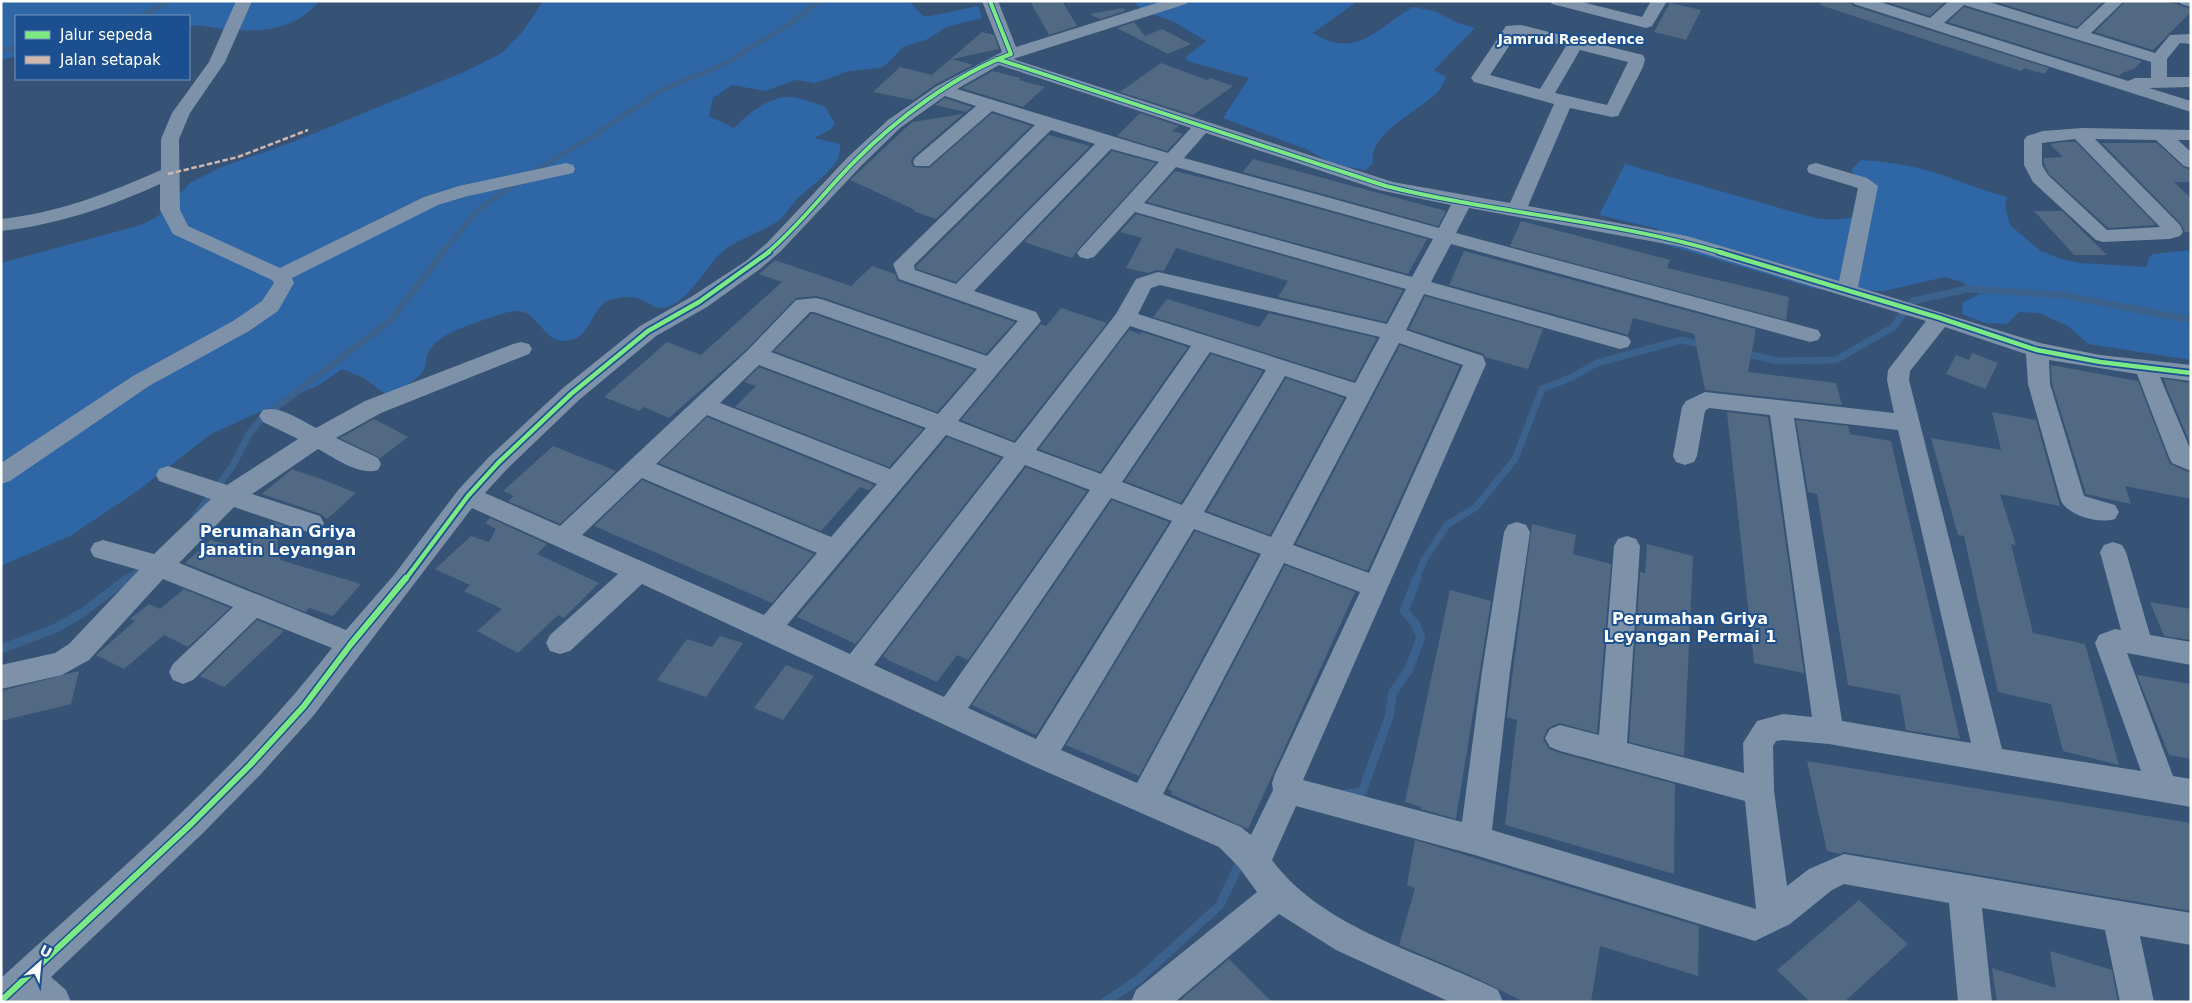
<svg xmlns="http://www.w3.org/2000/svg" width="2192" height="1003" font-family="'DejaVu Sans',sans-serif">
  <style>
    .green { fill: #2f66a5 }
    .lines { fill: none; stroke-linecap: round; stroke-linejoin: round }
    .stream-far2 { stroke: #3b618d; stroke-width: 5.5 }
    .stream-far1 { stroke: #3b618d; stroke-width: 7 }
    .stream { stroke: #3b618d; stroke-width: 9 }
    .building { fill: #526984 }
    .minor { fill: #7d92a8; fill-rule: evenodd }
    .quiet { stroke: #d1b7ad; stroke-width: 2.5; stroke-dasharray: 5.5 2.5; stroke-linecap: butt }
    .cycleway-far2-casing { stroke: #1b4f8f; stroke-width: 6 }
    .cycleway-far1-casing { stroke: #1b4f8f; stroke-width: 8 }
    .cycleway-casing { stroke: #1b4f8f; stroke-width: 9 }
    .cycleway-far2 { stroke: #7ce984; stroke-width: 4 }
    .cycleway-far1 { stroke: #7ce984; stroke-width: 4.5 }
    .cycleway { stroke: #7ce984; stroke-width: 6 }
    .labels { text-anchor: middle; stroke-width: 4; stroke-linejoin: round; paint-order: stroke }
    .far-neighbourhood-label { font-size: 14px; font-weight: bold; fill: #fff; stroke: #1b4f8f }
    .neighbourhood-label { font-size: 16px; font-weight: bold; fill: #fff; stroke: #1b4f8f }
  </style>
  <rect width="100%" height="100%" fill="#365274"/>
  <path class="green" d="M1,1H319C289,39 240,32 197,25L189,27V16H16V57L1,59Z
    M543,1H909L923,16H930L978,6L982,18L947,27L928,39L903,47L885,66L879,68L849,71L816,83L795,80L766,91L732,85L713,98L709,116L734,128C746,115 769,97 787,97C800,97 814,103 825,107L835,123L830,130L814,138L840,144C840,150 840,157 836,162C827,176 809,187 798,198C790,206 787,214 778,221C760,233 739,238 722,252C706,266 687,305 663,308C655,309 649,303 642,300C631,295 616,297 606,302C591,311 590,336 571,340C542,347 541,310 515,311C502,312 484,320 472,324C456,330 436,337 428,353C425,360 427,367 421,374C412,384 397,389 385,394L364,378L342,369L319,385L211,434L136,492L70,536L1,566V263L141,225L157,217L190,183L219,168L293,142L466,71L502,53L523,31Z
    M1133,1H1358L1313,33C1357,60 1375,29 1413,7L1434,11L1458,23L1475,28L1434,70L1446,77C1443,83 1441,90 1436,94C1418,111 1367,135 1373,163L1366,170L1332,164L1308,150L1223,118L1249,78L1187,61L1186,57L1206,41C1195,35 1185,28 1174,22C1159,15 1144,15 1133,1Z
    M1861,160C1889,162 1918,166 1945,176C1966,184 1985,191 2007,197L2005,206L2010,225L2041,251L2061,259L2081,263L2146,267L2149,258L2153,254L2191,250V360L2088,344L2068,326L2039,313L2019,312L2007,324L1984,323L1962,314L1963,302L1980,294L1962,282L1945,277L1884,291L1816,289L1664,244L1658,229L1599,215L1625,164L1815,218C1837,221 1855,220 1874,207L1873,198L1851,170Z"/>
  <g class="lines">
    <path class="stream-far2" d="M142,16L168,1
      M1,50L16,48
      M528,175L596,134L660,91L726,63L788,25L819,1
      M442,253L480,208L519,181"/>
    <path class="stream-far1" d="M1743,353L1778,361L1836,360L1893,327L1913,301L1967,289L2063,295L2191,320
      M196,515L232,467L249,434L262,418L391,320L443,252
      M127,580L145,566
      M1416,580L1424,560L1447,525L1476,507L1515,459L1542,389L1570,378L1597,363L1681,340L1705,345"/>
    <path class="stream" d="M1,649L56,628L82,613L128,578
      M1346,794L1362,792L1389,717L1393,692L1409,669L1421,637L1415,623L1404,611L1417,578
      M1105,1002L1139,979L1220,905L1242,858"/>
  </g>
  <path class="building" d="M1030,1H1062L1077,26L1049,35Z
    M1821,1H1850L1853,6L2049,68L2044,74L2024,68L2021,71L1820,5Z
    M1884,1H1946L1930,16Z
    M1993,1H2104L2077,27Z
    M2126,1H2166L2191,9V12L2153,50L2095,32Z
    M1670,3L1701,10L1686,40L1654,32Z
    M1964,7L2142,61L2134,69L2122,73L2119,76L1948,22Z
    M1123,8L1125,11L1100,19L1090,14Z
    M1134,22L1145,36L1162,29L1191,44L1168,54L1117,28Z
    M982,32L994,35L999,49L952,59L973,65L936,84L913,100L873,92L900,67L932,75Z
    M1161,63L1207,80L1210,78L1233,86L1193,115L1120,92Z
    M993,71L1021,78L1019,80L1045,87L1023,107L962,88Z
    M945,98L972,107L966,112L935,105Z
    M992,113L1031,126L936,219L913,211L915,210L850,180L912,122L963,114L913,157L911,161L913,167L929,168Z
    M1140,113L1179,126L1172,131L1183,134L1167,151L1117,136Z
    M1049,135L1090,146L956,282L917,269L916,266Z
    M2063,142H2076L2156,225L2108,228L2049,174L2044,164V158L2063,157L2050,144Z
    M2102,143H2157L2183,167L2191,170V182H2174L2191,198V232H2185L2181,224Z
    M1112,151L1156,163L1079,248L1072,258L1024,242Z
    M1253,159L1371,191L1446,211L1438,226L1243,172Z
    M1175,171L1233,185L1427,239L1408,274L1147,202Z
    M2034,211H2062L2107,255H2074Z
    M1136,214L1403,290L1386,322L1278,297L1288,281L1176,248L1164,271L1157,270L1148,273L1126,268L1142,238L1120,232Z
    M1521,221L1670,260L1667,268L1789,297L1786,320L1510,246Z
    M1464,251L1756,329L1748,372L1836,383L1842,405L1705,390L1694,334L1633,318L1628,335L1449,285Z
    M775,260L851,286L872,266L895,274L898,281L1015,322L986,354L824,298L816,296L796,298L747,349L669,418L644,407L639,411L604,397L667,342L701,355L782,282L759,274Z
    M1425,296L1543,329L1528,369L1485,357L1484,354L1409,329Z
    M1167,299L1259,327L1269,313L1377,338L1354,381L1153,317Z
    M1061,308L1107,323L1014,441L961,420L1041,324L1046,326Z
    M811,314H814L974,370L937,412L774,351Z
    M1129,330L1140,334L1142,332L1188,347L1100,472L1039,449Z
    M1400,345L1460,366L1368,570H1365L1296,544Z
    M1972,353L1998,363L1985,389L1946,374L1956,355L1969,360Z
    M1211,354L1263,371L1181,503L1125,481Z
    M2051,365L2138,381L2170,464L2191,473V499L2125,486L2131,504L2086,494L2052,384Z
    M759,367L923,429L889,467L735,407L756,386L744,382Z
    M1286,378L1344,398L1270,535L1207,511Z
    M2164,379L2191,383V446L2166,386Z
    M1727,412L1768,417L1804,673L1754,663Z
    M1992,412L2036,420L2060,506L2000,494L2016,545L2011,544L2033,633L2085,644L2119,765L2063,751L2051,704L1998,692L1964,536L1958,535L1931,438L2001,450Z
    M707,417L874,485L869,490L860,487L821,531L659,463Z
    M374,419L408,437L380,458L340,438Z
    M1796,420L1848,426L1850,434L1891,441L1960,739L1906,730L1900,695L1848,685L1817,494L1808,492Z
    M947,437L1001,458L856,644L797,617Z
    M553,446L616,471L560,524L508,501L514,496L503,491Z
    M1026,467L1087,491L968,660L957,655L937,682L888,660L883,656Z
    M292,469L321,479L356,493L327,519L321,514L262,494Z
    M642,480L814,554L772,603L594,526Z
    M1112,500L1169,522L1036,735L972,705Z
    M490,518L547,544L537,554L599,583L564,618L558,615L518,653L477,631L502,609L464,591L470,585L435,569L471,536L489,542L496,529L485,523Z
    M272,522L289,527L277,539L280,560L361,584L333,616L309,608L305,612L185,563L211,540L243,549Z
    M1532,524L1576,535L1573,554L1611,564L1597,733L1559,723L1548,728L1543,739L1549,749L1560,753L1675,784L1674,874L1505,825L1517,720L1507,717Z
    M1195,531L1258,555L1139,776L1066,745Z
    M1647,544L1693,556L1684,756L1629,742L1640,572L1645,573Z
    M1285,565L1355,592L1248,829L1171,794L1172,791L1168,789Z
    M184,589L230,608L188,647L164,635L124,669L96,655L135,621L130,619L149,604L160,609Z
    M1450,590L1491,601L1456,819L1421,809V807L1405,802Z
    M2150,602L2191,609V640L2164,636Z
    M257,620L284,631L224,687L200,676Z
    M720,636L743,643L706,697L657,680L687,639L712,647Z
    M786,665L814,676L783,720L754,708Z
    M79,671L71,704L1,721V691Z
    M2137,675L2191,684V759L2169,755Z
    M1807,761L2191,823V911L1844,852L1840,854L1827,851Z
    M1415,840L1699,926L1698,976L1600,946L1591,1002H1524L1470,975L1399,945L1415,888L1407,885Z
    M1859,900L1908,944L1844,1002H1810L1777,970Z
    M2050,951L2112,970L2118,1002H1997L1992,968L2056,988Z
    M1229,959L1272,1002H1179L1186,995Z"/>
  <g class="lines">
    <path class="minor" d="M236,1H252L225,62L190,113L179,139L180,210L188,226L280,268L424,197L459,186L566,163L573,165L575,169L573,173L464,197L438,205L292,278L294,283L278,311L249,331L149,386L10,481L1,484V463L133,376L233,321L262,301L274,283L272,280L173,234L160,210V184C109,207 57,225 1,231V219C58,213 109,193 161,170V139L172,113L209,62Z
      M982,1H998L1016,47L1163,1H1188L1186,4L1013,59L1393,182L1510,203L1554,104L1474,82L1471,78L1506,26L1521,25L1643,55L1645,59L1643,67L1618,116L1612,117L1570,108L1528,206L1687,236L1839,281L1858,188L1809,173L1807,169L1809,165L1816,163L1867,178L1878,186L1858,287L2040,343L2100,355L2191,365V381L2160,377L2191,451V471L2172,463L2169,457L2137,374L2049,360L2050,384L2084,496L2115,505L2119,512L2115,519C2099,524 2069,516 2061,501L2028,384L2026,354L1945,327L1910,371L1909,380L2002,749L2141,771L2095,643L2099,635L2115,629L2121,630L2100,552L2104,545L2113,542L2122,545L2126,552L2150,635L2191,642V665L2127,653L2173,776L2191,779V807L1829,744L1783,740L1776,741L1773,746L1774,791L1787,886L1809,869L1844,854L2191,913V945L2140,936L2154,1002H2120L2105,930L1982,908L1992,1002H1958L1949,903L1844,884L1832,890L1790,924L1755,941L1475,855L1296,806L1272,860C1324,930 1423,952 1498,990L1503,1002H1450L1336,950L1279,914L1175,1002H1131L1136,990L1257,892L1238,866L1219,847L1031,765L642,584L570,651L560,654L550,651L546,643L550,635L618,574L472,508L314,715L261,774L202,834L51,977L66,990L71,1002H1V978C116,873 236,772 332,648L257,618L193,680L183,684L173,680L169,672L173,664L233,607L163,579L89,660L62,675L1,689V665L55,653L69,644L139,570L94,557L90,550L94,543L103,540L154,554L211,499L159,481L156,475L159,469L168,466L227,485L298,439L263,422L259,416L263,410C280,405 300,420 316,428L365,401L513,344L521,342L529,344L532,349L529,354L381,413L336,438L378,458L381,464L378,470C359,476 335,458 318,449L252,494L320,516L324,523L320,530L311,533L234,507L179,563L346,630L394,575L459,489L489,457L563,388L640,326L691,297L746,261L767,243L848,157L888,120L937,86L1002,52ZM1517,34L1566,46L1540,89L1490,75ZM1580,50L1628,62L1607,105L1555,93ZM999,65L1191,128L1168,153L957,89ZM945,96L976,106L915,158L913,162L915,166H929L992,111L1035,125L893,264L899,279L1018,321L987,356L824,300L816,298L796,300L748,350L560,526L485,493L507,469L579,400L656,336L707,307L760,269L781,251L862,165L900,128ZM1051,130L1095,144L956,284L915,270L914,265ZM1206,133L1379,190L1451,205L1439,228L1184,158ZM1111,149L1159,162L1080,249L1077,253L1080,257L1087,259L1094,257L1135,212L1406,289L1387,324L1158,272L1136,279L1116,314L1015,443L958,421L1041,321L1036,312L974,291ZM1176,167L1433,239L1412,277L1144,203ZM1469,208L1683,247L1926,321L1888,370L1887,380L1894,413L1705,392L1686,401L1682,407L1673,456L1676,462L1685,465L1694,462L1697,456L1705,411L1709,408L1770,415L1812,717L1783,714L1757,721L1743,743L1744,773L1627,743L1640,546L1636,539L1627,536L1618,539L1614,546L1599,735L1560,725L1550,729L1545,738L1550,747L1560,751L1745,801L1756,909L1492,830L1510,671L1530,532L1526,525L1517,522L1508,525L1504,532L1482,671L1462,822L1303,780L1486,364L1483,356L1406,330L1424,294L1620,349L1628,347L1631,342L1628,337L1431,282L1451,244L1810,342L1818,340L1821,335L1818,330L1456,233ZM1160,285L1380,337L1355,383L1138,314L1151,288ZM810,312H814L977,369L938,414L771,352ZM1130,326L1191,346L1101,474L1036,450ZM1399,343L1463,365L1369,573L1293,545ZM1210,352L1266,370L1182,505L1122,482ZM759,365L926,428L890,469L720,403ZM1285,376L1347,397L1271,537L1204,512ZM707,415L877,484L831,537L656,464ZM1794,418L1898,430L1971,743L1842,721ZM946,435L1004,457L850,654L787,625ZM1025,465L1090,490L944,697L874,665ZM642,478L817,553L764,615L582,535ZM1111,498L1172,521L1036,739L968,708ZM1194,529L1261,554L1137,783L1061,750ZM1284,563L1360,592L1275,774L1272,783L1273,790L1251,835L1241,827L1163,794Z
      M1550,1H1578L1642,17L1651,1H1667L1652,26L1646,28L1552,4Z
      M1852,1H1877L1930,18L1949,1H1986L2077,29L2107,1H2124L2091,33L2155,53L2170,35L2191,34V44L2180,43L2167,59V77H2191V87L2149,88L2191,101V112L1854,4ZM1964,5L2151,62V78H2135L2128,81L1944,23Z
      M2179,1H2191V7L2181,4Z
      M2082,128L2191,130V140H2178L2191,152V168L2184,166L2156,140L2095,139L2180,225L2183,232L2180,236L2169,239L2103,242L2096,240L2033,182L2024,165V140L2027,136L2043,131ZM2075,139L2160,227L2107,230L2048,175L2042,165V143Z"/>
    <path class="quiet" d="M168,174L238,157L308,130"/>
    <defs>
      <path id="cycleway-far2" d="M997,59L1386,186C1497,214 1613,220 1723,253
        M767,253C799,226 825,191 854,162C895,120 956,74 1011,54L990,1"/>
      <path id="cycleway-far1" d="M1719,252L1940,318L2037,350L2100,362L2191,373
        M405,580L468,496L498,463L571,394L648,331L699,302L769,252"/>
      <path id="cycleway" d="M1,1001L191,824L250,765L304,706L351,644L406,578"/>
    </defs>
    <use href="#cycleway-far2" class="cycleway-far2-casing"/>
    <use href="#cycleway-far1" class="cycleway-far1-casing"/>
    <use href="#cycleway" class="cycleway-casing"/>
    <use href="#cycleway-far2" class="cycleway-far2"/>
    <use href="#cycleway-far1" class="cycleway-far1"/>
    <use href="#cycleway" class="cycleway"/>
  </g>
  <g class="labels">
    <g class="far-neighbourhood-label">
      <text x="1571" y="44">Jamrud Resedence</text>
    </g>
    <g class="neighbourhood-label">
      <text x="278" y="537">Perumahan Griya<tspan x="278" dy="18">Janatin Leyangan</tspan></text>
      <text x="1690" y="624">Perumahan Griya<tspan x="1690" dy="18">Leyangan Permai 1</tspan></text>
    </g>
  </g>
  <rect width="2192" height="1003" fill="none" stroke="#ffffff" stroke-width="5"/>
  <rect x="15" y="15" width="175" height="65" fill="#1b4f8f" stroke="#7695bc"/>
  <rect x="25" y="31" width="25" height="8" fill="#7ce984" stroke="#7695bc"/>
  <text x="60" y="40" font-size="15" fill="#ffffff">Jalur sepeda</text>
  <rect x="25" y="56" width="25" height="8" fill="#d1b7ad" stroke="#7695bc"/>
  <text x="60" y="65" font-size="15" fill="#ffffff">Jalan setapak</text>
  <g transform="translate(40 963) rotate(27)" stroke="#1b4f8f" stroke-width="4" paint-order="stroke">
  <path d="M0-4L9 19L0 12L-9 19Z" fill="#ffffff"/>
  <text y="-8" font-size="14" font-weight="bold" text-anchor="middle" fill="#ffffff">U</text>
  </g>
</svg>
